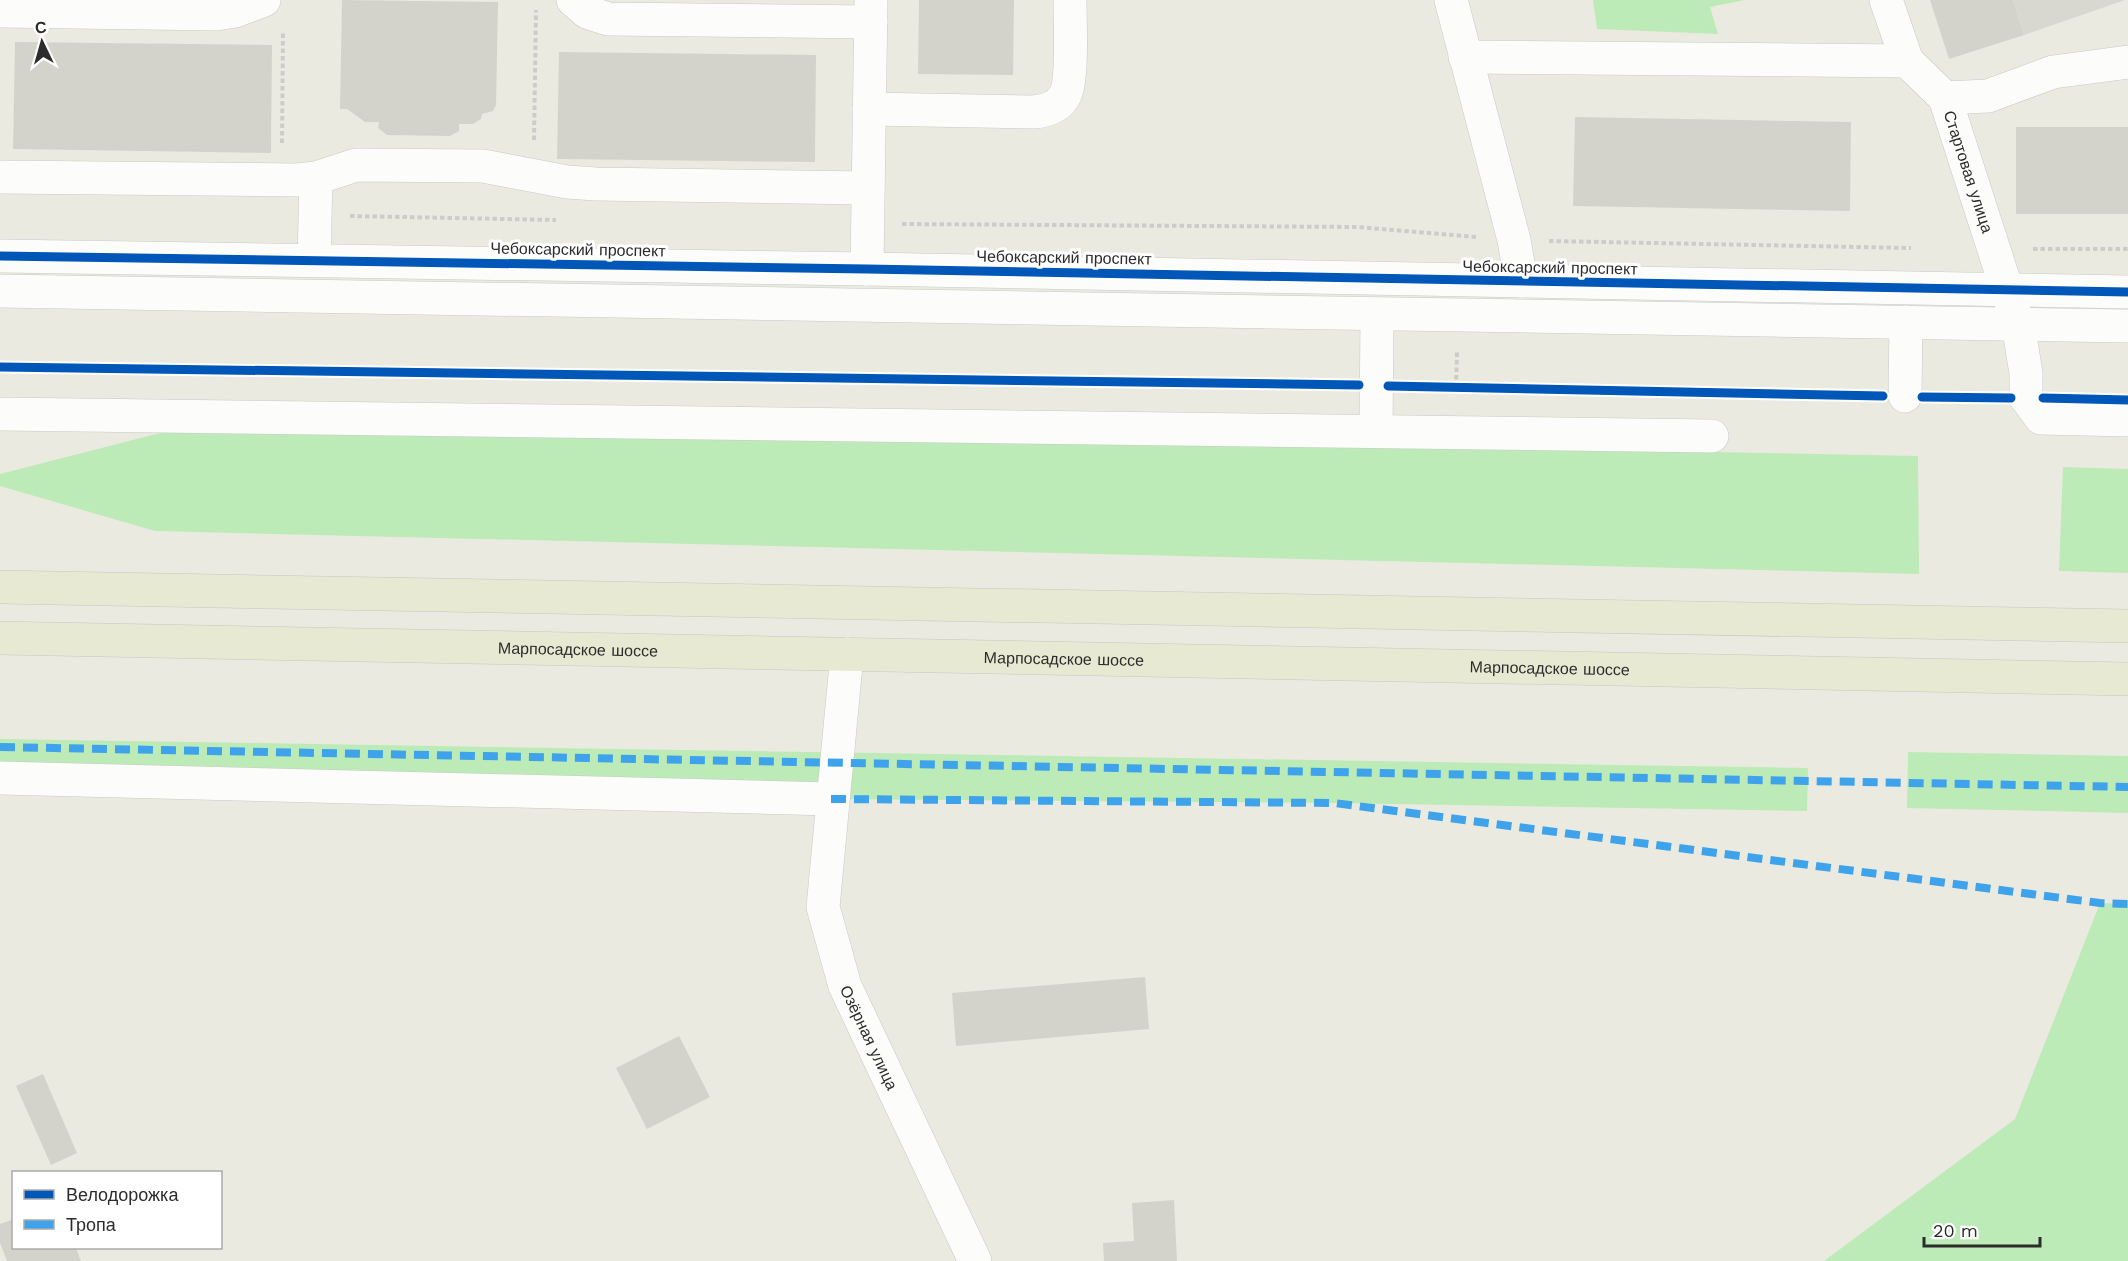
<svg xmlns="http://www.w3.org/2000/svg" width="2128" height="1261" font-family="'Work Sans',sans-serif">
  <style>
    .green { fill: #bcebb7 }
    .plaza { fill: #d9d8d0 }
    .building { fill: #d3d3cc }
    .lines { fill: none; stroke-linecap: round; stroke-linejoin: round }
    .minor-casing { stroke: #c9c8c7; stroke-width: 34 }
    .major-casing { stroke: #c6c6c2; stroke-width: 34 }
    .path { stroke: #ccccca; stroke-width: 4; stroke-dasharray: 4.5 3; stroke-linecap: butt }
    .minor { stroke: #fcfcfa; stroke-width: 33 }
    .major { stroke: #e7e9d3; stroke-width: 33 }
    .quiet { stroke: #3ea3eb; stroke-width: 8; stroke-dasharray: 15 8; stroke-linecap: butt }
    .cycleway-casing { stroke: #fff; stroke-width: 13 }
    .cycleway { stroke: #0057b8; stroke-width: 9 }
    .labels { text-anchor: middle; stroke-width: 6; stroke-linejoin: round; paint-order: stroke }
    .street-label { font-size: 16px; fill: #2c2c2c; stroke: #fff }
  </style>
  <rect width="100%" height="100%" fill="#ebeae1"/>
  <path class="green" d="M1593,0H1745L1710,7L1718,34L1597,29Z
    M203,422L1918,456L1919,574L155,531L0,486V474Z
    M2063,467L2128,469V573L2059,571Z
    M0,739L1808,768L1807,811L1334,803L831,799L0,778Z
    M1908,752L2128,756V813L1907,808Z
    M2100,903L2128,904V1261H1824L2015,1119Z"/>
  <path class="plaza" d="M2013,0H2125L2024,35Z"/>
  <path class="building" d="M342,0L498,2L496,105L493,111L482,114L481,119L473,124H459V131L450,136L387,135L378,128L379,122H365L347,109H340Z
    M919,0H1014L1013,75L918,74Z
    M1930,0H2013L2024,35L1949,59Z
    M15,42L272,45L271,153L13,149Z
    M559,52L816,55L815,162L557,159Z
    M1575,117L1851,122L1850,211L1573,206Z
    M2016,127H2128V214H2016Z
    M1145,977L1149,1029L956,1046L952,993Z
    M679,1036L710,1097L647,1129L616,1068Z
    M43,1074L77,1153L51,1165L16,1086Z
    M1174,1200L1177,1261H1104L1103,1243L1134,1241L1132,1203Z
    M14,1219V1248H76L81,1261H7L0,1243V1224Z"/>
  <g class="lines">
    <defs>
      <g id="minor">
        <path d="M573,0L587,12L608,19L871,22"/>
        <path d="M1451,0L1514,240L1521,281"/>
        <path id="s1" d="M1886,0L1907,61L1945,98L2018,324L2026,373V398L2041,418L2128,420"/>
        <path d="M0,11L217,14L235,11L264,0"/>
        <path d="M1465,57L1907,61"/>
        <path d="M1945,98L1988,96L2053,72L2128,62"/>
        <path d="M869,109L1033,112C1047,111 1059,107 1065,95C1073,81 1070,20 1070,0"/>
        <path d="M0,177L296,180L316,178L356,165L483,166L567,182L596,184L868,188"/>
        <path d="M0,256L867,269L2128,292"/>
        <path d="M314,260L316,178"/>
        <path d="M867,269L871,1"/>
        <path d="M0,291L2128,326"/>
        <path d="M1905,396L1906,322"/>
        <path d="M0,414L1712,436"/>
        <path d="M1376,431L1377,316"/>
        <path id="s2" d="M847,654L823,907L845,986L975,1261"/>
        <path d="M0,778L831,799"/>
      </g>
      <g id="major">
        <path d="M0,587L2128,626"/>
        <path id="s3" d="M0,638L2128,679"/>
      </g>
    </defs>
    <use href="#minor" class="minor-casing"/>
    <use href="#major" class="major-casing"/>
    <path class="path" d="M534,140L536,10
      M282,143L283,31
      M350,216L556,220
      M902,224L1358,227L1476,237
      M1549,241L1911,248
      M2033,249H2128
      M0,367L1340,385
      M1414,386L1868,395
      M1456,387L1457,352
      M1941,397L1991,398"/>
    <use href="#minor" class="minor"/>
    <use href="#major" class="major"/>
    <path class="quiet" d="M0,747L2128,787
      M831,799L1334,803L2100,903L2128,904"/>
    <defs>
      <path id="cycleway" d="M0,256L867,269L2128,292
        M0,367L1359,385
        M1388,386L1883,396
        M1922,397L2011,398
        M2043,398L2128,400"/>
    </defs>
    <use href="#cycleway" class="cycleway-casing"/>
    <use href="#cycleway" class="cycleway"/>
  </g>
  <g class="labels">
    <g class="street-label">
      <text dy="6" stroke="none"><textPath href="#s1" startOffset="195">Стартовая улица</textPath></text>
      <text transform="translate(578 249) rotate(1)" y="6">Чебоксарский проспект</text>
      <text transform="translate(1064 257) rotate(1)" y="6">Чебоксарский проспект</text>
      <text transform="translate(1550 267) rotate(1)" y="6">Чебоксарский проспект</text>
      <text dy="6" stroke="none"><textPath href="#s3" startOffset="578">Марпосадское шоссе</textPath></text>
      <text dy="6" stroke="none"><textPath href="#s3" startOffset="1064">Марпосадское шоссе</textPath></text>
      <text dy="6" stroke="none"><textPath href="#s3" startOffset="1550">Марпосадское шоссе</textPath></text>
      <text dy="6" stroke="none"><textPath href="#s2" startOffset="393">Озёрная улица</textPath></text>
    </g>
  </g>
  <rect x="12" y="1171" width="210" height="78" fill="#ffffff" stroke="#ababab" stroke-width="1.5"/>
  <rect x="24" y="1190" width="30" height="9" fill="#0057b8" stroke="#ababab" stroke-width="1.5"/>
  <text x="66" y="1201" font-size="18" fill="#2c2c2c">Велодорожка</text>
  <rect x="24" y="1220" width="30" height="9" fill="#3ea3eb" stroke="#ababab" stroke-width="1.5"/>
  <text x="66" y="1231" font-size="18" fill="#2c2c2c">Тропа</text>
  <g transform="translate(42 42) rotate(355)" stroke="#ffffff" stroke-width="4.5" paint-order="stroke">
  <path d="M0-4.5L10 22L0 15L-10 22Z" fill="#2c2c2c"/>
  <text y="-9" font-size="16" font-weight="bold" text-anchor="middle" fill="#2c2c2c">С</text>
  </g>
  <path d="M1924 1237v9h116v-9" fill="none" stroke="#2c2c2c" stroke-width="3"/>
  <text x="1933" y="1237" font-size="18" fill="#2c2c2c" stroke="#ffffff" stroke-width="4.5" paint-order="stroke">20 m</text>
</svg>
